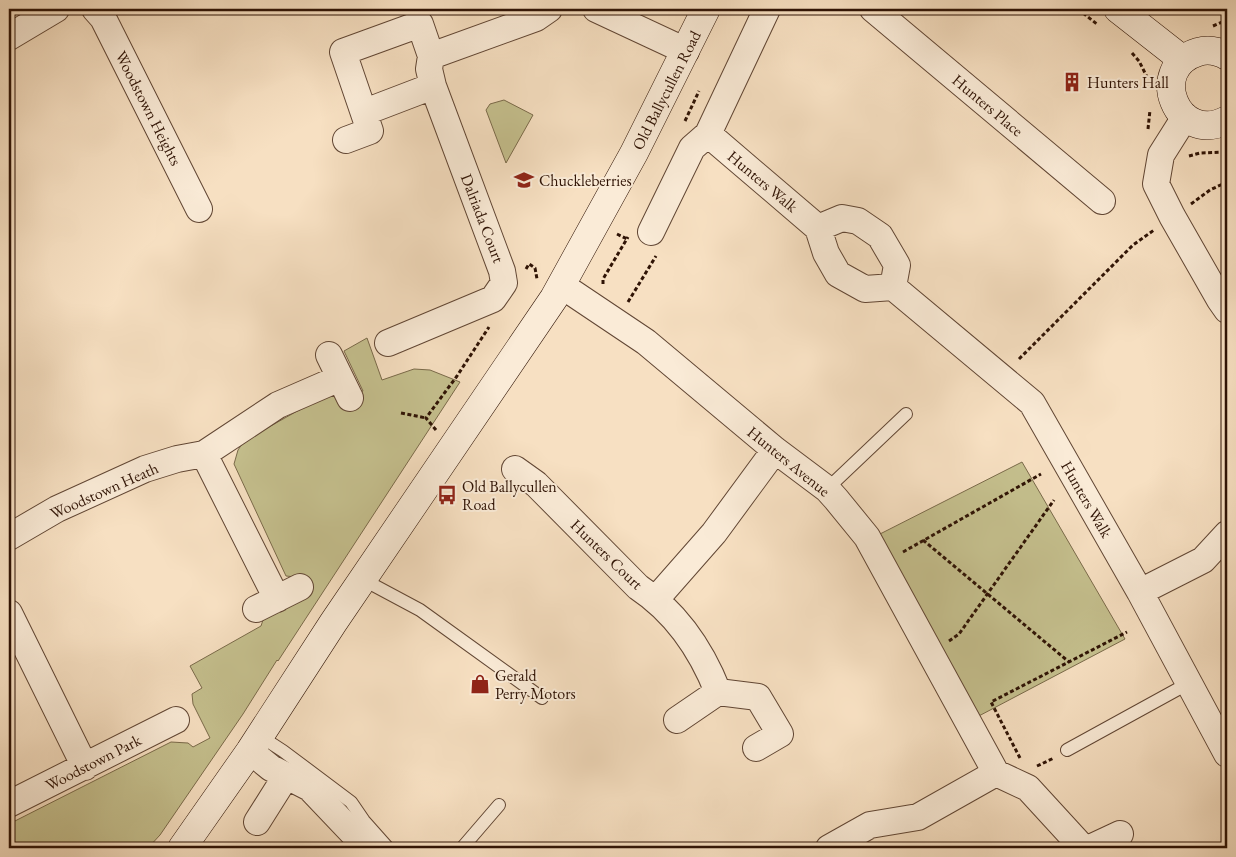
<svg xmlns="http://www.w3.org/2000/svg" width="1236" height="857" font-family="'EB Garamond',serif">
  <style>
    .green { fill: #c5c08e; stroke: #7a6a4a }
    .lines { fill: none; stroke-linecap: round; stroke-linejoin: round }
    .lane-casing { stroke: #614634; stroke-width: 14 }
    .street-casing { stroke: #614634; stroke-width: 28 }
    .secondary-casing { stroke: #2f1305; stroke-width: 29 }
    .path { stroke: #2f1305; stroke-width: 3; stroke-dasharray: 4 2.5; stroke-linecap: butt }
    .lane { stroke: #faebd7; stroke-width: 12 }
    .street { stroke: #faebd7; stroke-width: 26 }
    .secondary { stroke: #faebd7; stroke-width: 28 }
    .labels { text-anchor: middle; stroke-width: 4; stroke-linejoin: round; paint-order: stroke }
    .poi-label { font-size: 16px; fill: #2f1305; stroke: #faebd7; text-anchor: start }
    .street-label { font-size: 16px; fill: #2f1305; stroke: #faebd7 }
  </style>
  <rect width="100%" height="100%" fill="#f7e0c2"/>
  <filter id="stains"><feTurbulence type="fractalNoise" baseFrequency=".004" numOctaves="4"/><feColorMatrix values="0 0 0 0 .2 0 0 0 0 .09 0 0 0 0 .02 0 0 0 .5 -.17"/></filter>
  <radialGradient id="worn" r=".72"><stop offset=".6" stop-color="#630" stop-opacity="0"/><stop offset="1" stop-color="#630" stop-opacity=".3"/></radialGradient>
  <path class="green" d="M504,100L533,115L506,163L486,110L490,104Z
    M367,338L382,380L414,369L430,370L460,382L278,661L277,660L243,714L160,835L148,848H9V824L171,742L188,743L193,747L210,738L193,704L192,694L202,688L190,666L261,626L263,620L267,617L307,598L296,577L286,576L234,464L238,450L244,441L331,392L345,399L363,391L344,351Z
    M1022,462L1125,639L975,718L878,535Z"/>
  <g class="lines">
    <defs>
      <path id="lane" d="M827,489L906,414
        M362,579L420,610L542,698
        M260,736L283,751L351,802L364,821L388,848
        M1067,750L1189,683
        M462,848L499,805"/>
      <path id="street" d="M95,9L103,18L199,209
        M596,9L686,51
        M873,9L1102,201
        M9,37L56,9
        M365,112L433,86
        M1185,117L1161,155L1156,184L1172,216L1220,300L1227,310
        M708,134L818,228
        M346,140L370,131L343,52L420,24L431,56
        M651,232L692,148L708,134L767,9
        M561,285L646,342L775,450L827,489L836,499L867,537L996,773L1028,788L1083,848
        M893,287L897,265L880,236L858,221L842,218L818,228L826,253L838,274L865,289L893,287L1032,403L1140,592L1227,754
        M388,343L493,299L504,283L502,271L433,86L429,69L431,56L536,18L549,9
        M329,355L350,398
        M204,454L277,599
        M515,469L536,484L638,587C677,613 701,649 718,692
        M9,537L57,509L145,469L177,459L204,454L278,405L340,378
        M1140,592L1203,560L1227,534
        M656,599L714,533L775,450
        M256,609L300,587
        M9,613L85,767
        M677,720L718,692L758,697L780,734L756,748
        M250,751L271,768L310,788L367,848
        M9,804L176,720
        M257,822L286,776
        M829,848L870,825L918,817L996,773
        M1090,848L1120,834"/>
      <path id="secondary" d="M1118,9L1183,60
        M1227,56C1218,51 1208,49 1198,52C1146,68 1177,146 1227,120
        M182,848L250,751L333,623L554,298L634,153L706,9"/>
    </defs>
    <use href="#lane" class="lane-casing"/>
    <use href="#street" class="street-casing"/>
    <use href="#secondary" class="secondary-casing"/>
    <path class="path" d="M1078,9L1098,25
      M1213,26L1227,20
      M1132,53L1139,61L1147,77
      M685,121L699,91
      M1148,129L1150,110
      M1189,156L1200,153L1227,152
      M1191,204L1210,190L1227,182
      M617,234L627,239
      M526,269L529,264L535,268L537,279
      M603,284V279L628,237
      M628,302L656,256
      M1019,359L1133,245L1154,230
      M401,413L426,418
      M436,430L426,418L457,376L489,327
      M923,540L1069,662
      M903,552L1041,474
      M949,641L959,634L1054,500
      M1020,758L991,702L1127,632
      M1037,766L1054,758"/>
    <use href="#lane" class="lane"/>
    <use href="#street" class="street"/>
    <use href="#secondary" class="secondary"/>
  </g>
  <defs>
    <symbol id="building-bare" viewBox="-9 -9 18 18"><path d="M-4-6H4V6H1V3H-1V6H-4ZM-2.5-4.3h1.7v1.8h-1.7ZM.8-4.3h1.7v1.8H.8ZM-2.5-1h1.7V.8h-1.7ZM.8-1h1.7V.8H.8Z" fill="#8f2418" stroke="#faebd7" stroke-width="2.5" paint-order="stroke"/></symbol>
    <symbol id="school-bare" viewBox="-9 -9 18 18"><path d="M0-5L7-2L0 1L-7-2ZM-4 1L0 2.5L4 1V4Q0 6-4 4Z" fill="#8f2418" stroke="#faebd7" stroke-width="2.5" paint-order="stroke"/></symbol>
    <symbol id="bus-bare" viewBox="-9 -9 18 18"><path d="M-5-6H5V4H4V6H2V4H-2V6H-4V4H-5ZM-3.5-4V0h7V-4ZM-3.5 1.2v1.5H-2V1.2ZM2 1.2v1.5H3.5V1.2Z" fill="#8f2418" stroke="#faebd7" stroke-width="2.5" paint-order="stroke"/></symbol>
    <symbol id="shop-bare" viewBox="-9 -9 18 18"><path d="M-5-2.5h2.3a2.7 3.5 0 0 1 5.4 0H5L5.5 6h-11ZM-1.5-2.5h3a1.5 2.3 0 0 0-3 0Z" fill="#8f2418" stroke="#faebd7" stroke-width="2.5" paint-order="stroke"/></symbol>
  </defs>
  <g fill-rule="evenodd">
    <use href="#building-bare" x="1058" y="68" width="28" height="28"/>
    <use href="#school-bare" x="510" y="166" width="28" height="28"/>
    <use href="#bus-bare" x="433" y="481" width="28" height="28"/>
    <use href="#shop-bare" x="466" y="670" width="28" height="28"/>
  </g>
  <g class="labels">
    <g class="poi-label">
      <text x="1087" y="88">Hunters Hall</text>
      <text x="539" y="186">Chuckleberries</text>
      <text x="462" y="492">Old Ballycullen<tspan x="462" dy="18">Road</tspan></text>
      <text x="495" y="681">Gerald<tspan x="495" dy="18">Perry Motors</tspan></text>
    </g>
    <g class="street-label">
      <text transform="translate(666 90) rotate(-63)" y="6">Old Ballycullen Road</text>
      <text transform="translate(988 105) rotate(40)" y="6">Hunters Place</text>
      <text transform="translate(149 108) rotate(63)" y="6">Woodstown Heights</text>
      <text transform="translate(763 181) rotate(40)" y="6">Hunters Walk</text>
      <text transform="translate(483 218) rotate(69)" y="6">Dalriada Court</text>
      <text transform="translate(789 461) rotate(39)" y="6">Hunters Avenue</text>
      <text transform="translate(104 490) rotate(-24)" y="6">Woodstown Heath</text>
      <text transform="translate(1087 499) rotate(60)" y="6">Hunters Walk</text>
      <text transform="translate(607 554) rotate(44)" y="6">Hunters Court</text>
      <text transform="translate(93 762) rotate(-27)" y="6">Woodstown Park</text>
    </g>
  </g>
  <rect width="1236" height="857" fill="none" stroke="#f7e0c2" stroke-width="30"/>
  <rect x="10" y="10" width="1216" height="837" fill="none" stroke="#2f1305" stroke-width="2.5"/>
  <rect x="15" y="15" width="1206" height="827" fill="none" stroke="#2f1305"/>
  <rect width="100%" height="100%" filter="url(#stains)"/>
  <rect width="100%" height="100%" fill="url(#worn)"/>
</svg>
